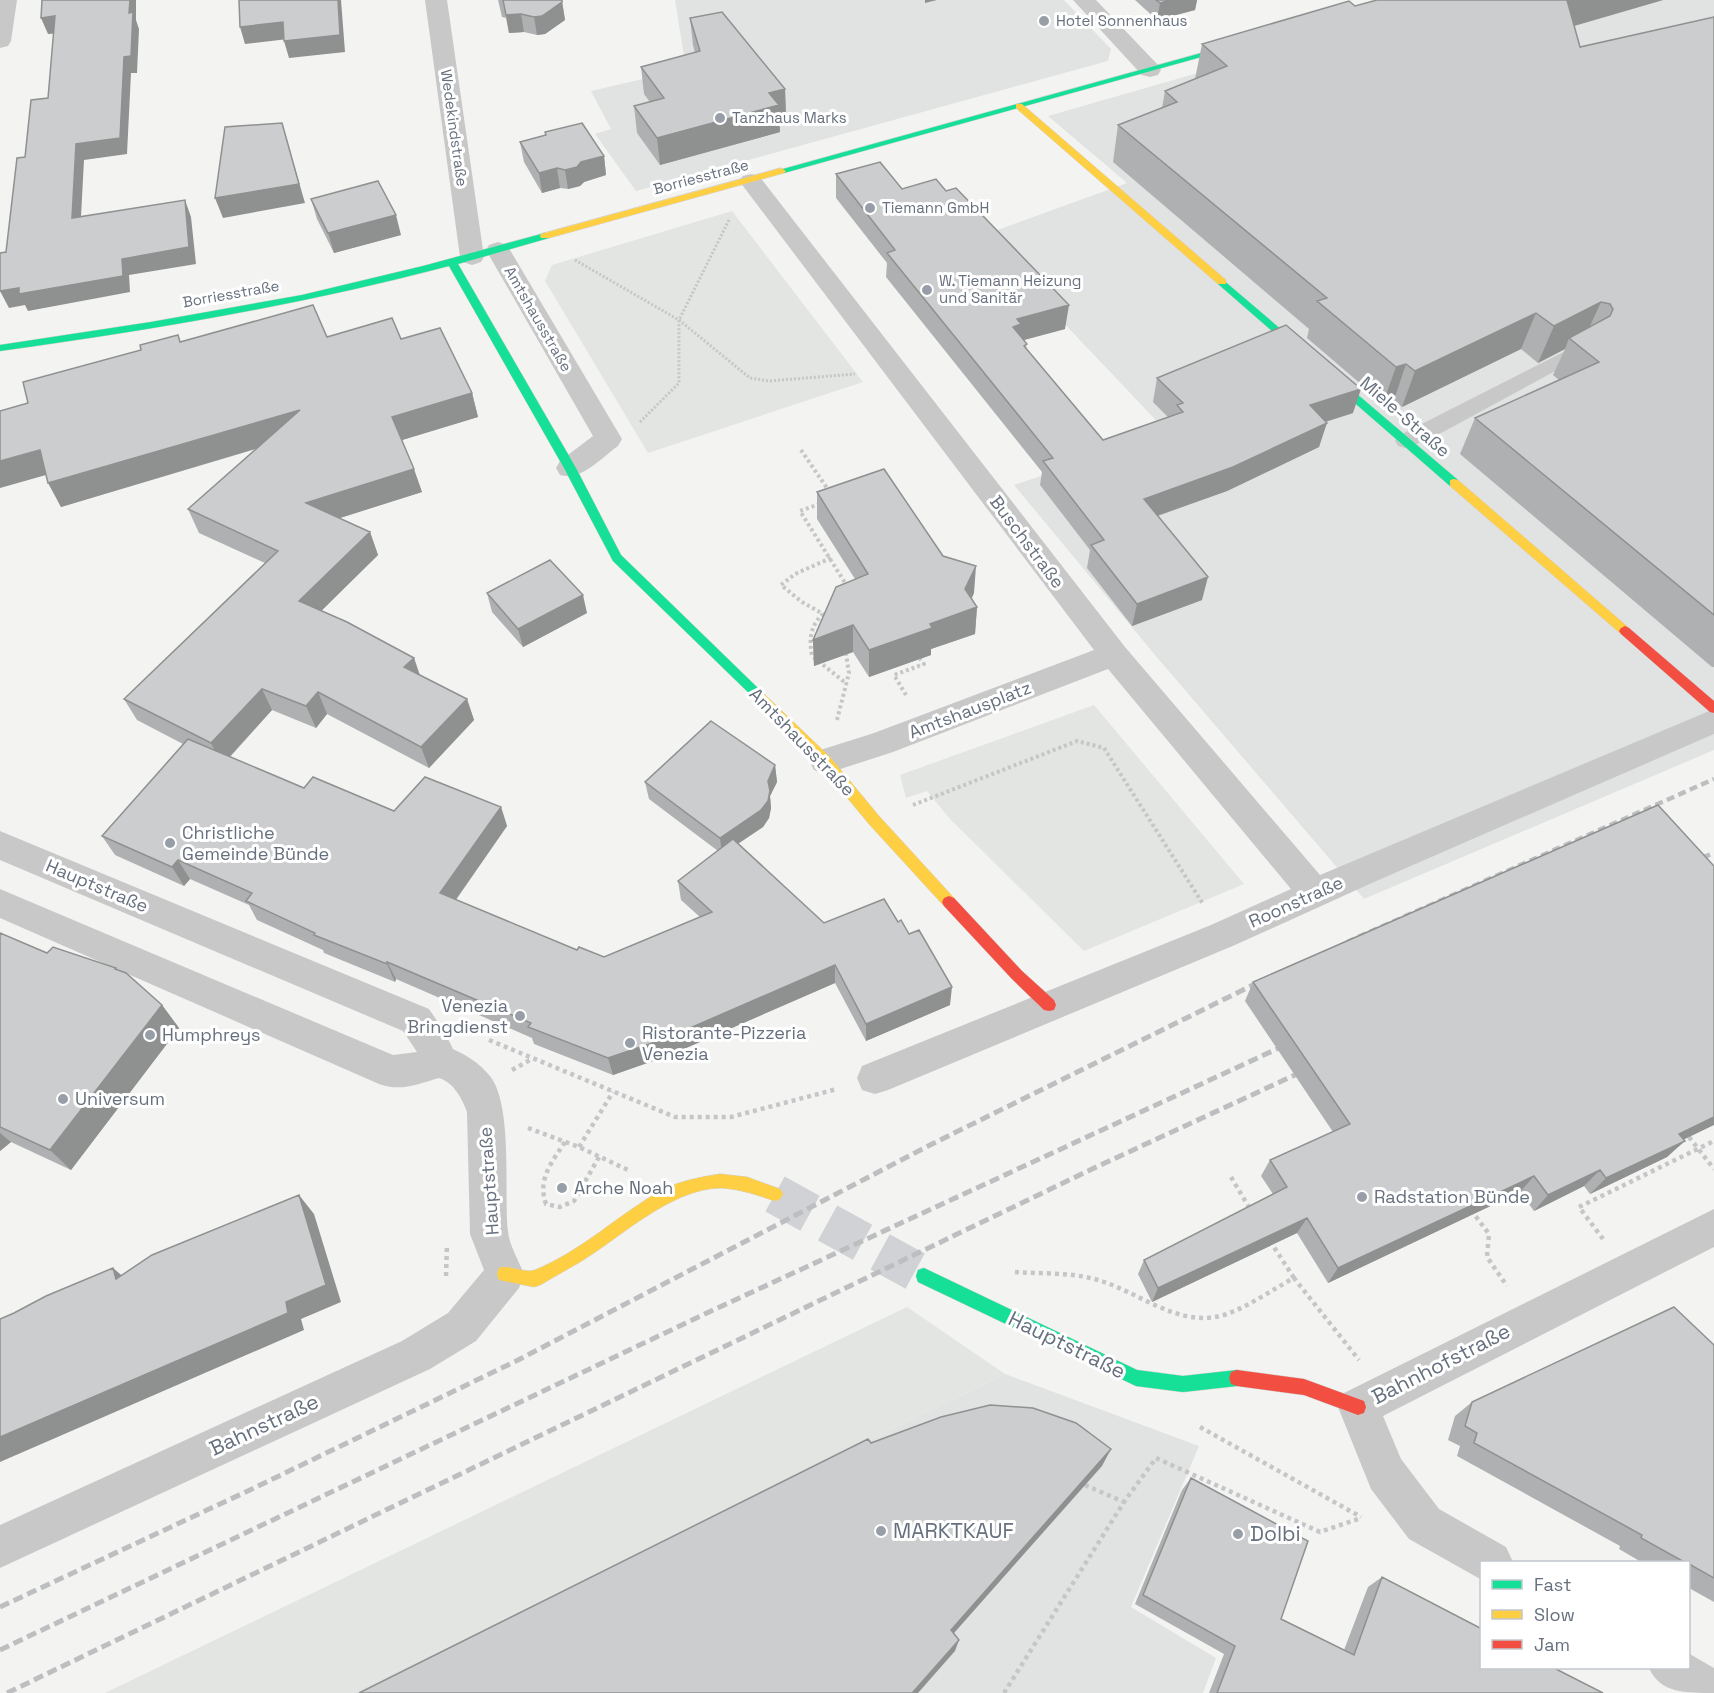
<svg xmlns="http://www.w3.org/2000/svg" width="1714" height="1693" font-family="'Space Grotesk',sans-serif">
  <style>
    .built { fill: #e1e3e3 }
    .green { fill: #e2e5e1 }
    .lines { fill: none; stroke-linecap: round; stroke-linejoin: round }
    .secondary-tunnel { stroke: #d0d2d5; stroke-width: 40; stroke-dasharray: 40 20; stroke-linecap: butt }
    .fast-casing { stroke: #cfcfd0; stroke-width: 1 }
    .slow-casing { stroke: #cfcfd0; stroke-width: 1 }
    .jam-casing { stroke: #cfcfd0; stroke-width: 1 }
    .path-far2 { stroke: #c5c6c7; stroke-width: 3; stroke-dasharray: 2 2; stroke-linecap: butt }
    .path-far1 { stroke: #c5c6c7; stroke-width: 4; stroke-dasharray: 3 3; stroke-linecap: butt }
    .path { stroke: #c5c6c7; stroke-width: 4.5; stroke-dasharray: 4 4; stroke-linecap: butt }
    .lane { fill: #c8c8c9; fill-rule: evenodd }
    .street { fill: #c8c8c9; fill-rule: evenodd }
    .fast { fill: #16e098; fill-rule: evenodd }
    .slow { fill: #ffcf43; fill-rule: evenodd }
    .jam { fill: #f24e42; fill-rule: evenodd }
    .rail-far1 { stroke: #bdbec0; stroke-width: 4.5; stroke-dasharray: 8 4.5; stroke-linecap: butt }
    .rail { stroke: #bdbec0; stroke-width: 5; stroke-dasharray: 10 5; stroke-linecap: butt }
    .wall { fill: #afb0b1 }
    .shaded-wall { fill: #8f9090 }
    .building { fill: #cccdce; stroke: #8f9090; stroke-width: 1.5 }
    .poi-dot { fill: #989ea7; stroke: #fff; stroke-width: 2 }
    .labels { text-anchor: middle; stroke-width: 6; stroke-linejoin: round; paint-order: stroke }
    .far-poi-label { font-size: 15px; fill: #67707e; stroke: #fff; text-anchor: start }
    .far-street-label { font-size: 15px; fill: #67707e; stroke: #fff }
    .street-label { font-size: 18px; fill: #67707e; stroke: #fff }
    .poi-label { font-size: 18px; fill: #67707e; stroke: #fff; text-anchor: start }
    .near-street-label { font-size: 21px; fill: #67707e; stroke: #fff }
    .near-poi-label { font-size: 21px; fill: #67707e; stroke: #fff; text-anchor: start }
  </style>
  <rect width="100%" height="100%" fill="#f3f3f2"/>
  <path class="built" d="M675,0H1064L1111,49L1108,61L636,191L595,134L611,129L591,91L686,69Z
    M1452,0H1714V750L1364,899L1155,655L1014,485L1169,434L981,236L1127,183L1048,116Z
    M1005,1374L1199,1446L1131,1607L1216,1658L1203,1693H351Z"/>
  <path class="green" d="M732,211L863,382L648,453L545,281L552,265Z
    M1094,705L1244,884L1084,951L950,819L927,791L906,798L900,775Z
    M907,1307L1005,1374L351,1693H105Z"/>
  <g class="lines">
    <path class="secondary-tunnel" d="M775,1194L924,1276"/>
    <defs>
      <path id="fast" d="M1241,42L1248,44L784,173L776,171Z
        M545,233L549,234V238L458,264L576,468L621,555L762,692L764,695L762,698H754L613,561L564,468L449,266C301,305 151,330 0,351V345L151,322L302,295L423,266Z
        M1222,279L1458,480V486H1450L1218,284L1217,282Z
        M924,1268L1137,1370L1183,1376L1237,1370L1243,1372L1245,1378L1243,1384L1237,1386L1183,1392L1136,1386L918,1282L916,1276L918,1270Z"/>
      <path id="slow" d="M1016,104H1022L1226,280V284H1218L1016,108Z
        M781,168L786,171L784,173L549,238H541L540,236L541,234Z
        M1454,479L1458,480L1629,628L1631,631L1629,634H1621L1450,486V480Z
        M758,690L762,692L830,757L879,816L954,898L956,902L954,906L949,908L944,906L869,824L820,765L754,698L752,695L754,692Z
        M720,1174L747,1177L780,1189L783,1194L780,1199L775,1201C757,1195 740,1189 721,1188C672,1188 621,1237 580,1262C567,1270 553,1277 540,1285L534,1287L499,1280L497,1274L499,1268C511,1264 524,1274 535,1270C582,1251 619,1214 662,1190C680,1181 700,1177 720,1174Z"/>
      <path id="jam" d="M1625,626L1629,628L1714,701V713L1710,712L1621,634L1619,631L1621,628Z
        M949,896L954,898L1022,971L1054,1000L1056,1005L1054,1010L1049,1011L1044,1010L1012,979L944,906L942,902L944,898Z
        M1237,1370L1304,1379L1364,1401L1366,1407L1364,1413L1358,1415L1304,1395L1237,1386L1231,1384L1229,1378L1231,1372Z"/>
    </defs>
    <use href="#fast" class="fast-casing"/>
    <use href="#slow" class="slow-casing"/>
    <use href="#jam" class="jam-casing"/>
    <path class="path-far2" d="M575,260L679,320L750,378L769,381L855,374
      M640,422L679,383V320L730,218"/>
    <path class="path-far1" d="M801,450L829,491
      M820,504L800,511L847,586
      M831,558L795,574L781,585L802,602L823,614C810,626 809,639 812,656L847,684
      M906,695L894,675L924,664L920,659
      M837,720L849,673L846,654
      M913,805L1077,741L1104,748L1203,904"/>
    <path class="path" d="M489,1040L675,1117H731L837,1089
      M512,1070L532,1059
      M528,1128L579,1147L628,1170
      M1689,1137L1714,1169
      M565,1142C552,1162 537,1179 546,1204L560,1207L574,1201L599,1157
      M579,1147L613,1092
      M1231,1177L1250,1209
      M1471,1210L1489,1234L1487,1257L1507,1286
      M1603,1239L1579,1207L1714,1141
      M1270,1241L1294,1278
      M1015,1272C1042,1274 1071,1272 1098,1280C1136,1291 1174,1324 1215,1317C1240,1313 1271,1290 1294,1278L1359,1360
      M446,1276L447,1244
      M1200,1427L1361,1517
      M1085,1485L1124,1502
      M1004,1693L1124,1502L1156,1458L1320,1532L1361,1518"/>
    <path class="lane" d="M1585,341L1592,343L1594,347L1592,351L1443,432L1412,446L1405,448L1398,446L1395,441L1398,436Z"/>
    <path class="street" d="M0,0H17L11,41L8,46L0,48Z
      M425,0H447L484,257L481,262L472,265L463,262L460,257Z
      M1073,0H1096L1158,65L1161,70L1158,75L1150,77L1142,75Z
      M751,174L759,176L1125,647L1320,875L1714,709V734L1374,882L1235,945L888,1090L875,1094L862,1090L857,1078L862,1066L1211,925L1291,889L1108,669L893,752L825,774L814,770L809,761L814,752L874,733L1094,650L743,186L739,181L743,176Z
      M498,242L507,245L510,250L622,439L618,446C601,458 582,481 560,475L556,468L560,461L593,436L486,250L489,245Z
      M0,831L429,1009L444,1031L453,1049C468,1056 479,1063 490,1076C513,1105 504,1192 508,1231C509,1245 519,1261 524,1274L519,1288L476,1341L430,1369L0,1568V1525L402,1341L448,1313L484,1270L470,1234L467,1112C462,1098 454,1083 439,1078C418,1084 401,1092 379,1084L0,918V889L393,1055L417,1052L403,1031L0,860Z
      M1714,1209V1247L1383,1416L1401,1459L1439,1509L1506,1547L1513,1562H1482V1580L1409,1539L1371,1489L1338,1407L1344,1393Z
      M1688,1653L1714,1668V1693C1685,1693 1660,1693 1649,1668H1688Z"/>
    <use href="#fast" class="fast"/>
    <use href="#slow" class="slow"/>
    <use href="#jam" class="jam"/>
    <path class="rail-far1" d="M1691,862L1714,853
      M1347,942L1714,779
      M1256,984L1267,978"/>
    <path class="rail" d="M0,1607L252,1489L518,1360L930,1145L1259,982
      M0,1650L709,1312L1292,1042
      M7,1693L1092,1169L1310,1068"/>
  </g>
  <path class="wall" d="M498,0H562L565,20L545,34L537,35L524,32L509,33L506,18L502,17Z
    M1135,0H1197L1195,10L1157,20Z
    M1663,0L1574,26L1580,47L1714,17V667H1712L1460,454L1475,418L1559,380L1553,375L1565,349L1538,363L1521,349L1402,407L1394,400L1383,403L1307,338L1309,329L1113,162L1118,125L1162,108L1165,91L1195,79L1202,44L1355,6Z
    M690,18L785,89L786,116L779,117L780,132L660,165L637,133L634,106L650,102L644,94L641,67L695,53L693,45Z
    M545,132L604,156L606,175L584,182L580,186L568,189L560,188L542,193L524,162L520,142L545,135Z
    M836,174L902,189L1065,329L1024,340L1027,349L1103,440L1168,417L1153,402L1157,378L1353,413L1325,422L1319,447L1227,491L1158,516L1202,600L1132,626L1087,568L1090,550L1040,485L1042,472L886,277L887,263L836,198Z
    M311,199L401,235L334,253L317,219Z
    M327,337L401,339L472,393L478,417L402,440L422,492L339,518L370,532L378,555L321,611L414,658L420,675L467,699L474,720L429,768L327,714L316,728L272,710L230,757L304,788L394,811L501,807L507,826L456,900L577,950L604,957L700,917L681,900L678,881L718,851L649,799L645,782L775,765L777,782L770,796L771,808L769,818L763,827L738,844L824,923L898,922L950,1005L866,1041L835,983L670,1055L613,1075L534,1044L532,1038L396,979L395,982L324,953L323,950L257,920L249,905L190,879L184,886L115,855L102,836L183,744L137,720L124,699L265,563L199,533L188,509L256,449L61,507L46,475L28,403L181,342Z
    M817,492L943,556L974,593L972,598L977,607L975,634L931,649V655L869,677L853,652L814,666L813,640L855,579L817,519Z
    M487,593L587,613L523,647L492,612Z
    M0,933L47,953L118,970L162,1005L179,1028L71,1170L11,1142L0,1151Z
    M1253,982L1684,1140L1667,1157L1590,1194L1584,1186L1534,1211L1520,1192L1328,1283L1297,1233L1152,1302L1138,1274L1144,1260L1273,1194L1261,1176L1270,1160L1333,1132L1245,1001Z
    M1714,1345V1602L1689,1588V1563H1643L1619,1549L1620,1546L1457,1456L1460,1446L1448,1440L1455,1416L1472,1402Z
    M1191,1478L1281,1619L1344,1650L1368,1587L1382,1577L1603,1693H1209L1224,1654L1135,1604L1182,1490Z"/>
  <path class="shaded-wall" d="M130,0H136V20L139,29L137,73H131L127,154L84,160L80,235L72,218L76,144L124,57L129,13Z
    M338,0H341L345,52L289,58L284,41Z
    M925,0H937L925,3Z
    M1171,0H1197L1195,10L1157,20L1160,3Z
    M1564,0H1663L1553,32Z
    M562,2L565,20L545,34L537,35L534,17Z
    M521,14L524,32L509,33L506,15Z
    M55,16L62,33L48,34L41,18Z
    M283,22L288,39L245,44L240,27Z
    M785,89L786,116L779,117L780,132L660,165L657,138L769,93Z
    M282,123L305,203L223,218L215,198Z
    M604,156L606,175L584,182L580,186L568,189L565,170L581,162Z
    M557,168L560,188L542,193L539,173Z
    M185,200L191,217L196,264L129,275L130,292L28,311L25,305L9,308L0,291L122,259Z
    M396,215L401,235L334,253L328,233Z
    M1601,302L1584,339L1569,338L1565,349L1538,363L1554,326Z
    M1069,305L1065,329L1020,341L1013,327L1017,319Z
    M1536,313L1521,349L1402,407L1415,371Z
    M1406,364L1394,400L1383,403L1396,367Z
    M1361,389L1353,413L1303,429L1310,405Z
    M472,393L478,417L399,441L392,417Z
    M300,410L308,433L61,507L48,483Z
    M1327,423L1319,447L1227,491L1139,522L1144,499Z
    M40,450L53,473L0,488V461Z
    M414,469L422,492L315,526L306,503Z
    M370,532L378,555L309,623L299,601Z
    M976,566L974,593L965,611L977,607L975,634L931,649V655L869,677V650L930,624L965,589Z
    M1208,577L1202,600L1132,626L1137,604Z
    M583,595L587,613L523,647L518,629Z
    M853,625V652L814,666L813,640Z
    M414,658L421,680L404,667Z
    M262,689L272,710L222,765L211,743Z
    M318,692L327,714L316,728L306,706Z
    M467,699L474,720L429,768L421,747Z
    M775,765L777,782L770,796L771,808L769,818L763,827L722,854L720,838L768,781Z
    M501,807L507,826L447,912L440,893Z
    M178,860L190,879L184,886L172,867Z
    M387,962L396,979L395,982L387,964Z
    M835,965V983L670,1055L613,1075L608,1058Z
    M952,987L950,1005L866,1041V1024Z
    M162,1005L179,1028L71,1170L50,1150Z
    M1714,1117V1125L1662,1150L1679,1134Z
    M0,1133L11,1142L0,1151Z
    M1685,1141L1667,1157L1590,1194L1606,1178Z
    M1600,1170L1584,1186L1534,1211L1548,1195Z
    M1534,1176L1520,1192L1328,1283L1338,1268Z
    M299,1195L314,1214L341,1302L301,1319L304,1330L0,1462V1437L286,1302Z
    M1307,1218L1297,1233L1152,1302L1158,1288Z
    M113,1268L133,1285L116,1279Z
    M1111,1449L1102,1466L947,1641L951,1630Z
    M959,1640L955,1651L918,1693H912Z"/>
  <path class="building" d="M42,0H130L129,13L133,12L131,56L124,57L120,138L76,144L72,218L185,200L189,247L122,259L123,276L19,294V288L0,291V253L6,252L17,158L25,157L31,100L48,98L55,16L41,18Z
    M239,0H338L340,35L284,41L283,22L240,27Z
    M503,0H562V2L542,16L534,17L521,14L506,15Z
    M1156,0H1171L1160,3Z
    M1377,0H1567L1580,47L1714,17V615L1475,418L1599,362L1569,338L1610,316L1613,309L1610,304L1601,302L1554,326L1536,313L1415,371L1406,364L1396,367L1317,301L1327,298L1118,125L1177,102L1165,91L1227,66L1202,44L1349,1L1355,6Z
    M722,12L785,89L769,93L779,105L657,138L634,106L664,98L641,67L700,51L690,18Z
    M282,123L299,184L215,198L225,127Z
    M582,123L604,156L581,162L577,167L565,170L557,168L539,173L520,142L546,135L545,132Z
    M880,162L902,189L936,179L946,191L956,188L1069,305L1017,319L1021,324L1013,327L1027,344L1024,346L1103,440L1183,412L1177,405L1183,403L1157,378L1286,325L1361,389L1310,405L1327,423L1233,467L1144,499L1208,577L1137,604L1091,545L1104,540L1043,461L1053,458L887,253L895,250L836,174Z
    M378,181L396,215L328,233L311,199Z
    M313,305L327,337L392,318L401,339L440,328L472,393L392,417L414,469L306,503L370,532L299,601L347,622L414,658L404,667L467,699L421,747L318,692L306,706L262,689L211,743L124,699L278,551L188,509L300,410L48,483L40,450L0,461V411L28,403L23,382L141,350L140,345L178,335L180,342Z
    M884,469L943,556L976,566L965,589L977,607L930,624L932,628L869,650L853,625L813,640L836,587L868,574L817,492Z
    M550,560L583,595L518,629L487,593Z
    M711,721L775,765L768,781L770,791L768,801L761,810L720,838L645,782Z
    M188,739L304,788L313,777L394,811L425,777L501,807L440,893L577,950L579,947L604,957L712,912L678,881L733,839L824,923L884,899L898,922L901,920L909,934L919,930L952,987L866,1024L835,965L667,1038L608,1058L528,1027L531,1023L387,962V964L314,935L315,933L246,901L252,893L178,860L172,867L102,836Z
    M1658,805L1714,866V1117L1679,1134L1685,1141L1606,1178L1600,1170L1548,1195L1534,1176L1338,1268L1307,1218L1158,1288L1144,1260L1287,1187L1270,1160L1350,1124L1253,982Z
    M0,933L47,953L53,947L116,968L115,969L126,973L162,1005L50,1150L0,1127Z
    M299,1195L326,1285L286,1302L288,1313L0,1437V1319L14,1313L46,1296L113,1268L116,1279L152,1255Z
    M1674,1307L1714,1345V1578L1689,1564V1563H1686L1641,1538L1642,1535L1474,1443L1477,1433L1465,1426L1472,1402Z
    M990,1405L1033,1408L1076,1423L1111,1449L951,1630L959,1640L913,1692V1693H359L868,1439L871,1443L941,1417Z
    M1191,1478L1308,1541L1281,1619L1354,1655L1382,1577L1482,1629V1668H1554L1603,1693H1217L1235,1646L1143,1595Z"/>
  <g class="poi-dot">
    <circle cx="1044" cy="21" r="6"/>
    <circle cx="720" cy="118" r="6"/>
    <circle cx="870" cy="208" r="6"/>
    <circle cx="927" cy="290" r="6"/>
    <circle cx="170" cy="843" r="6"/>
    <circle cx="520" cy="1016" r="6"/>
    <circle cx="150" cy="1035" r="6"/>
    <circle cx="630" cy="1043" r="6"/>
    <circle cx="63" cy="1099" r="6"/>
    <circle cx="562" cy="1188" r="6"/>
    <circle cx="1362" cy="1197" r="6"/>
    <circle cx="881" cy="1531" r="6"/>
    <circle cx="1238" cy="1534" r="6"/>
  </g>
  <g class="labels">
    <g class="far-poi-label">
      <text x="1056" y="26">Hotel Sonnenhaus</text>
      <text x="732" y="123">Tanzhaus Marks</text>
      <text x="882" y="213">Tiemann GmbH</text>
      <text x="939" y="286">W. Tiemann Heizung<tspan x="939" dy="17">und Sanitär</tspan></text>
    </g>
    <g class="far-street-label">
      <text transform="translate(454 128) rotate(82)" y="5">Wedekindstraße</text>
      <text transform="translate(701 177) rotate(-15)" y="5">Borriesstraße</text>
      <text transform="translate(231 294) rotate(-10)" y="5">Borriesstraße</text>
      <text transform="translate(538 319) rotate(60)" y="5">Amtshausstraße</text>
    </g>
    <g class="street-label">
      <text transform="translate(1405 417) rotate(41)" y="6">Miele-Straße</text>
      <text transform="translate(1027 542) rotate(53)" y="6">Buschstraße</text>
      <text transform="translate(970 710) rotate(-21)" y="6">Amtshausplatz</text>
      <text transform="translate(802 742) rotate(46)" y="6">Amtshausstraße</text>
      <text transform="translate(97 886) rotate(23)" y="6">Hauptstraße</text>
      <text transform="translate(1296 902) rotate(-24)" y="6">Roonstraße</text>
      <text transform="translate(489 1181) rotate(-94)" y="6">Hauptstraße</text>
    </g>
    <g class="poi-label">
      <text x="182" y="839">Christliche<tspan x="182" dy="21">Gemeinde Bünde</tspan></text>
      <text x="508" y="1012" text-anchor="end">Venezia<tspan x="508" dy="21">Bringdienst</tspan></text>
      <text x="642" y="1039">Ristorante-Pizzeria<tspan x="642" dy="21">Venezia</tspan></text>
      <text x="162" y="1041">Humphreys</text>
      <text x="75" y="1105">Universum</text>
      <text x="574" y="1194">Arche Noah</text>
      <text x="1374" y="1203">Radstation Bünde</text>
    </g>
    <g class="near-street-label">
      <text transform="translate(1067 1345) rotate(26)" y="7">Hauptstraße</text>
      <text transform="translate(1441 1364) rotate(-27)" y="7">Bahnhofstraße</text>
      <text transform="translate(264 1425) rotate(-25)" y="7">Bahnstraße</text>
    </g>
    <g class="near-poi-label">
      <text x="893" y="1538">MARKTKAUF</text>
      <text x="1250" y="1541">Dolbi</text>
    </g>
  </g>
  <rect x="1480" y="1561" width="210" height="108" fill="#ffffff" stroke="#c2c6cb" stroke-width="1.5"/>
  <rect x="1492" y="1580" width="30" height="9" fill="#16e098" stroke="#c2c6cb" stroke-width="1.5"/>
  <text x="1534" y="1591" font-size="18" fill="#67707e">Fast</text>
  <rect x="1492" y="1610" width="30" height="9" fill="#ffcf43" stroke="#c2c6cb" stroke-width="1.5"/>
  <text x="1534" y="1621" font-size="18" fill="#67707e">Slow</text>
  <rect x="1492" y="1640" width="30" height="9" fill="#f24e42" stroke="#c2c6cb" stroke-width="1.5"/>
  <text x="1534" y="1651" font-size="18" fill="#67707e">Jam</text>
</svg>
